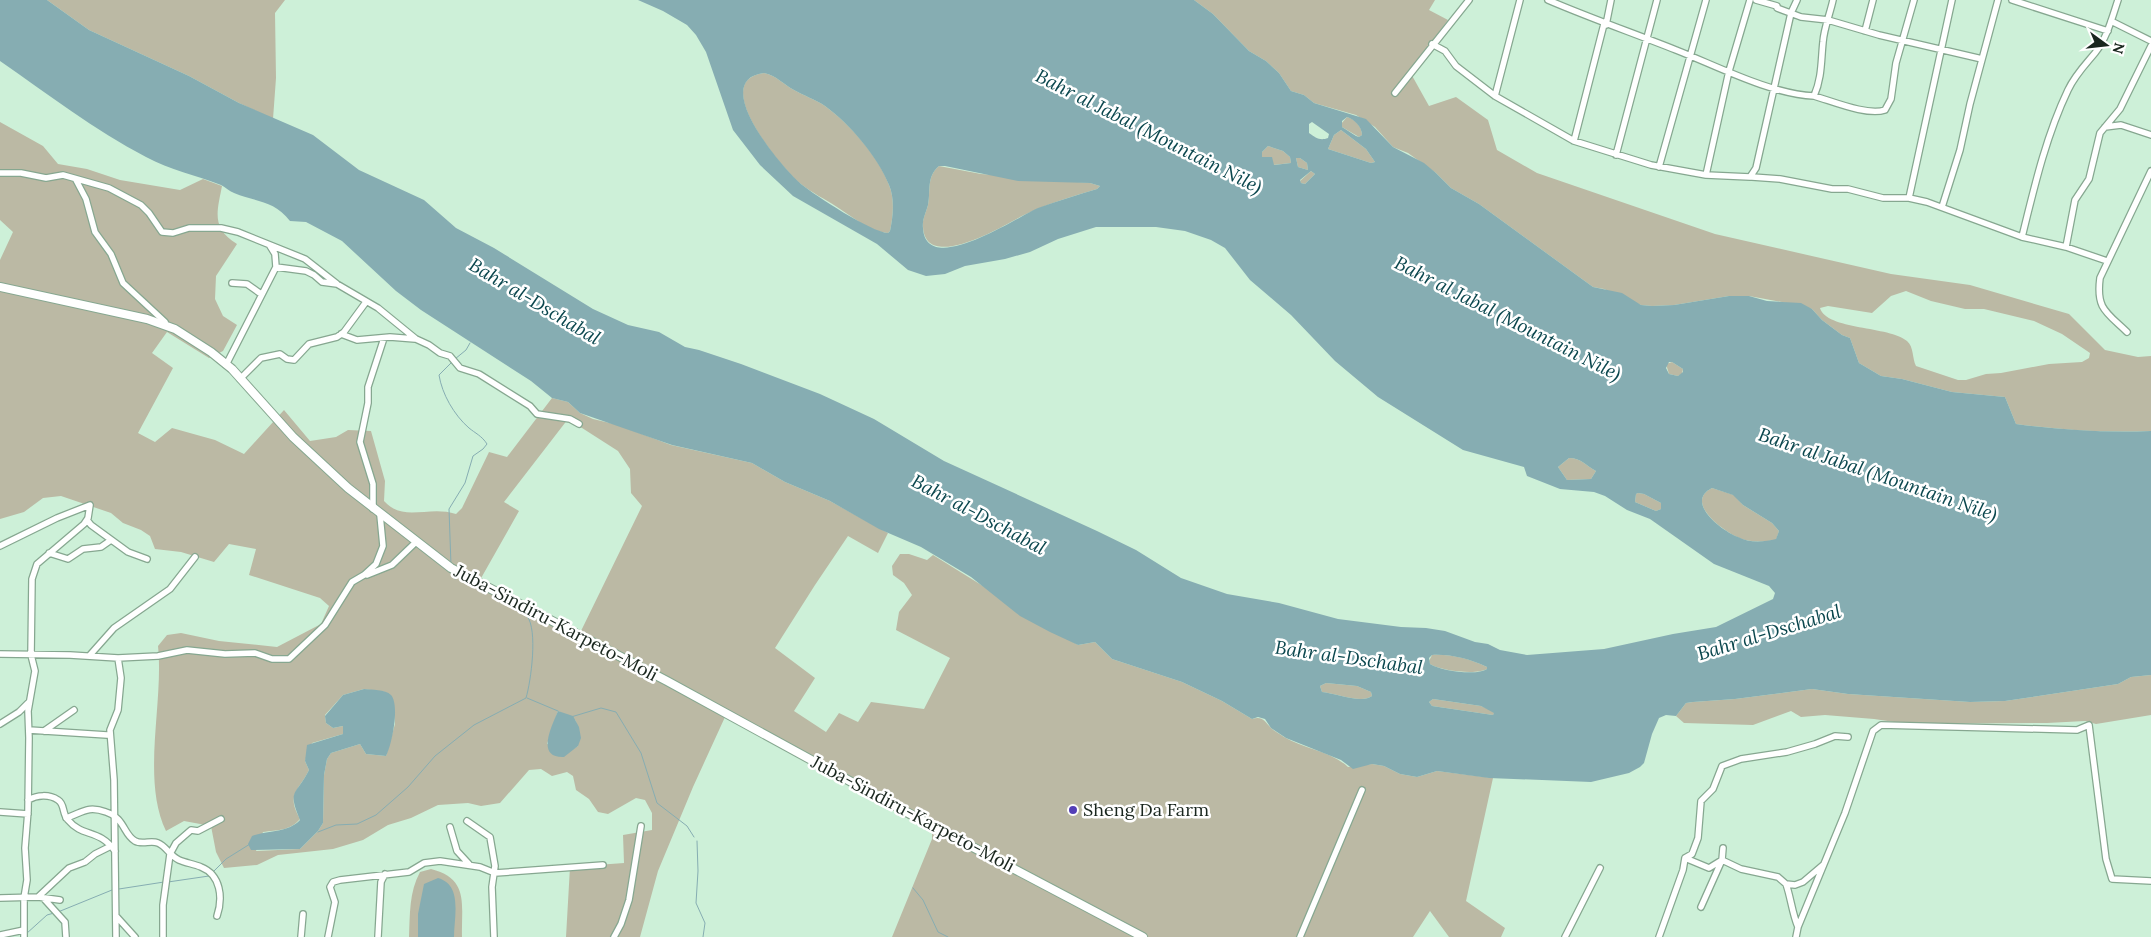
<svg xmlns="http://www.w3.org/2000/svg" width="2151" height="937" font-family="Lora,serif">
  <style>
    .green { fill: #bbb9a4; fill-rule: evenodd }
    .water { fill: #86adb2; fill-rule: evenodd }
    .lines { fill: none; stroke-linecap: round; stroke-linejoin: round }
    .stream { stroke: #86adb2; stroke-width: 1 }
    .street-casing { stroke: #86a790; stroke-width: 8 }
    .secondary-casing { stroke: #86a790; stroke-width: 10 }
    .street { stroke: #fff; stroke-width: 5.5 }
    .secondary { stroke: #fff; stroke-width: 8 }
    .poi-dot { fill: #533fb7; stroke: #fff; stroke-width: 2 }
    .labels { text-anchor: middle; stroke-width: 5; stroke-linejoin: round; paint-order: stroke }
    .street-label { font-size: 18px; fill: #19261e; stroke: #fff }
    .poi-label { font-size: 18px; fill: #19261e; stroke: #fff; text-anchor: start }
    .water-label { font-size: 19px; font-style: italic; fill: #0b474e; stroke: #fff }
  </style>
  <rect width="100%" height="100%" fill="#cdf0d8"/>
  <path class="green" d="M47,0H285L275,13L276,78L273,119L239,103L189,76L89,30Z
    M1194,0H1435L1429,10L1448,20L1410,72L1429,106L1456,97L1488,120L1497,150L1537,173L1715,234L1891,274L1970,285L2069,314L2105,350L2138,357L2151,356V431C2106,433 2061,430 2016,424L2005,397L1952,392L1902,379L1881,376L1859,363L1850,338L1842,335L1822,320L1812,309L1782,302L1749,296H1729L1674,305L1652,306L1641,305L1604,289L1593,287L1479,204L1451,188L1436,173L1408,153L1393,147L1375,127L1356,115L1314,103L1304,95L1291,91L1279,73L1266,61L1249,51L1213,14ZM1906,291L1931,301L1965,309H1984L2034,321L2062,334L2090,353L2089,358L2082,362L2049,364L2001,373L1986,374L1966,380H1958L1916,366C1912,358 1914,347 1907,341C1890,326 1826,330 1820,308L1828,306L1872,313L1891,296Z
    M764,73C777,76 783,84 794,90C804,96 815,99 825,106C849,123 879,157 889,185C895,199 893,217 890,231L888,233C868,231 853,217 837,207C825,199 812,193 801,184C782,169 707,80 764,73Z
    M1347,117C1355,119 1362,127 1362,135L1359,137L1342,127L1341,124Z
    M0,122L43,146L58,164L87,169L120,180L180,190L203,179L222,186C217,212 211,228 237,244L216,276L215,299L223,316L237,325L223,351L209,358L167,332L152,353L173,368L138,433L155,442L172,428L215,440L244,454L284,410L310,441L336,437L348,430L371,431L385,481L384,501C404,523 428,505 456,514L462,508L489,452L507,457L552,398L568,402L580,413L593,419L618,425L671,445L752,463L785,482L830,501L888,533L878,553L848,536L815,585L775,648L815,678L794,711L826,732L839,713L858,722L871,702L924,709L950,658L896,630L899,612L912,595L904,583L893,575L892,566L900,554H909L927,560L933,555L1078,645L1095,642L1112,659L1182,682L1222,701L1252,719C1263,716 1264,721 1271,728C1274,731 1280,734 1284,737C1304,749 1331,751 1348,767L1372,764L1384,766L1400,774L1417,777L1437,771L1493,778L1466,901L1505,928L1501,937H1449L1430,911L1413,937H892L932,839V832L725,717L693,787L658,871L640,937H566L570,867L624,863L623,835L652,830V813L645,800L636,798L608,814L598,812L589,799L576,790L573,776L567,772L552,776L541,769L529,770L500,803L481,806L468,803L438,805L411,818L388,825L363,840L333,849L278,855L257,865L224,868L216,852L211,826L184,821L166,831C141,779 164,703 158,646L167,635L181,633L219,641L277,647L321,624L329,606L320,598L249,575L256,549L229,544L214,562L181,552L155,549L150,536L141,530L123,523L111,513L61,496L43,498L24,512L0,519V260L13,232L0,220ZM568,419L618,451L630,469L631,493L642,506L581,631L480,580L519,511L504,502ZM364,689L385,692L393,700L395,724L386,756L366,754L360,744L331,753L327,759L324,775L323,823L318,831L300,849L256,851L263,832C277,830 290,831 300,819C286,794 298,792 309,770L305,761L312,743L343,734V726L333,728L326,723L325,715L343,695ZM558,711L576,721L578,746L571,750L547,744Z
    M1341,130L1366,149L1375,162L1371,163L1328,149L1334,135Z
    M1268,146L1283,151L1290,157L1291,163L1273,165L1262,157V152Z
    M1296,158H1300L1307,163L1308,170L1298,167Z
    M939,166L981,174L1090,183L1100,186L1097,189C1073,196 1047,204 1024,215C1006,224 926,274 923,227C922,219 926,213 928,205C931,191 926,177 939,166Z
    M1311,171L1315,174L1305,184L1301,183L1300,181Z
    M1672,362L1683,369L1682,374L1678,376L1669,374L1666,364Z
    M1569,458C1581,458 1585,465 1596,471L1591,479L1567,480L1558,467Z
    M1712,488L1734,495L1743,505L1772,523L1779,531L1776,540C1764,542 1749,543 1737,537C1722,530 1684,502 1712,488Z
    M1638,493L1644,494L1661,503V509L1656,511L1635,502L1636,494Z
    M1432,655C1451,654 1470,659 1487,667V669C1477,675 1441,671 1430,664L1429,661Z
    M2151,675V715L2096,724L2085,721L2047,723L1908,724L1874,719L1825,715L1801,717L1791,711L1753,725L1684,723L1676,716L1686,703L1693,702L1735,699L1812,689L1848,694L1970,702L2005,701L2118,684L2131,677Z
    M1326,683L1357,686L1371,692L1372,696C1362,704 1335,693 1322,692L1320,686Z
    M1433,699L1481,706L1495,712L1493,715L1432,706L1429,702Z
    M431,869C470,879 461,905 462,937H409C410,915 409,892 420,872Z"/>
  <path class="water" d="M0,0H47L89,30L189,76L239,103L313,135L359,170L424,200L456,228L494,248L593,309L628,325L659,332L685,347L699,350L741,364L820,394L874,419L944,461L1097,531L1136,550L1181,578L1227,594L1279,603L1338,619L1401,627L1426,628L1445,631L1475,642L1488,644L1500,650L1527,655L1604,649L1673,634L1716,627L1773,599L1775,593L1769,586L1714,564L1650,519L1627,510L1605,496L1594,492L1560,489L1527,476L1524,467L1463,450L1378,397L1335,361L1291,315L1250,280L1225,248L1211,240L1185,231L1156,227H1096L1058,239L1030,252L1005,259L965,266L945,274L926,276L908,270L877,244L793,196L760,165L733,130L706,52L696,35L687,25L663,11L638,0H1194L1213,14L1249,51L1266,61L1279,73L1291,91L1304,95L1314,103L1366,119L1393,147L1424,163L1436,173L1451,188L1479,204L1593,287L1622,293L1641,305L1652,306L1674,305L1729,296H1749L1767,301L1801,303L1812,309L1822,320L1842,335L1850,338L1859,363L1881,376L1902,379L1952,392L2005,397L2016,424C2060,430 2107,433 2151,431V675L2131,677L2118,684L2005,701L1970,702L1848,694L1812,689L1735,699L1693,702L1686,703L1676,716L1666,715L1659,718L1652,734L1644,763L1640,767L1629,773L1591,782L1489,778L1437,771L1417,777L1400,774L1384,766L1372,764L1353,769L1341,760L1286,738L1271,728L1265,719L1258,717L1252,719L1222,701L1182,682L1112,659L1095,642L1078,645L1050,632L1020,616L971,577L921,547L879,529L830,501L785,482L752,463L672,445L580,413L568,402L552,398L531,381L421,310L396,291L342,241L306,222L290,221C274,200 256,202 234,193C229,191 225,187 221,185C196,175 170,170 146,157C94,130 48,94 0,61ZM764,73C777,76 783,84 794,90C804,96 815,99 825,106C849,123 878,157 889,185C895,199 893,217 890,231L888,233C871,232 816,196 801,184C783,169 707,80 764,73ZM1347,117C1354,119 1362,127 1362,135L1359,137L1356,136L1342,127V121ZM1312,122L1329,134L1328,138C1320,141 1316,138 1309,133V124ZM1341,130L1366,149L1375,162L1371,163L1328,149L1334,135ZM1268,146L1283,151L1290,157L1291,163L1274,165L1272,157H1262V152ZM1296,158H1300L1307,163L1308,170L1298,167ZM939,166H945L1018,181L1090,183L1100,186L1097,189C1077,195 1057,201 1038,208C1019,216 926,279 923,228C922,219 926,213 928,205C931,191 926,177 939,166ZM1311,171L1315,174L1305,184L1301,183L1300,180ZM1669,362H1672L1683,369V372L1678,376L1669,374L1666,368ZM1569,458C1581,458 1585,465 1596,471L1591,479L1567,480L1558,467ZM1712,488L1733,495L1743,505L1772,523L1779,531L1776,539C1764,542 1749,543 1738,537C1722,531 1684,502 1712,488ZM1638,493L1644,494L1661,503V509L1656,511L1635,502L1636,494ZM1432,655C1450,654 1470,659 1487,667V669C1477,676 1441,671 1430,664L1429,658ZM1326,683L1357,686L1371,692L1372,696C1362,704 1335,693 1322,692L1320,686ZM1433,699L1481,706L1494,713L1493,715L1432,706L1429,702Z
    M364,689C372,690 385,689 391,695C400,705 392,744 386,756L366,754L360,744L331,753L327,759L324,775L323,823L318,831L300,849L251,850L248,844L252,836C268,830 288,833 300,820C287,789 296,796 309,770L305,761L307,745L343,734V726L333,728L326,723L325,716L343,695Z
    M558,711L573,716L579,727L581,738L578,746L564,757C535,758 552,726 558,711Z
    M438,878C463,885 454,917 454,937H418V914L424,884Z"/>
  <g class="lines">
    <path class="stream" d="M455,359L466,350L470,343
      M451,565L449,509L465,483L473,456L483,449L487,444C482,436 475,433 469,428C454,415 442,394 439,375L452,362
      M452,573L455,579
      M466,583L492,593
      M527,698L558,711
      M571,717L601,708L616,712L641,753L657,803L687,826L694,837
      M318,832L336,825L357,824L376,815L408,787L435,756L474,725L526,698C531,681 538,630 527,616C523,612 518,611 515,606
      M697,841L698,871L696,903L705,923L703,937
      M213,872L226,859L250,844
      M168,882L209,876
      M913,888L923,900L938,932L948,937
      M119,889L164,882
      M58,912L112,890
      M26,934L47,915L54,913"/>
    <defs>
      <path id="street" d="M1548,0C1590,18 1633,33 1676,50C1717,66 1770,94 1814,96C1822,78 1821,61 1823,42C1824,28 1830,14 1833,0
        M1756,0L1777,6V8L1801,17L1828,20L1879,35L1982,59
        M2012,0L2108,31
        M2111,21L2151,41
        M1606,25L1611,0
        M1865,31L1873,0
        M1432,44L1445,51L1456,66L1495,96L1574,141L1651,165L1706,175L1750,177L1756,168L1791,13L1797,0
        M1395,93L1469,0
        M1495,96L1520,0
        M1814,96C1832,101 1867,116 1885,110L1891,99L1896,63L1914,0
        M2105,127L2121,125L2151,135
        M1574,141L1604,24
        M1616,155L1657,0
        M1659,167L1706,0
        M0,173H21L46,178L63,175L109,188L141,205L149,213L162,232L173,233L189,228H221L238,232L305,259L337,284L378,308L416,339L429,345L440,353L450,356L460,368L479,374L530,406L537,414L570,419L579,424
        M1706,175L1729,71L1750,0
        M1752,177L1780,179L1832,189H1848L1883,198H1909L1927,202L2022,237L2066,247L2107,261
        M76,180L86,199L95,232L111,254L123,283L165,322
        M1909,198L1952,0
        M1942,207L1960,150L1970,104L1998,0
        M2022,237C2034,188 2046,136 2068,90C2075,75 2085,65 2095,53C2107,38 2112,18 2118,0
        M2066,247L2075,200L2089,179L2100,133L2120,109L2151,46
        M276,267L306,271L314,275L322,282L337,284
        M232,283L247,284L261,294
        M2127,332C2106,312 2096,309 2100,278L2151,171
        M341,334L357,340L390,337L415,339
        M226,365L276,267L275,254L270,246
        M240,379L261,358L280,354L287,359L294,360L309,344L337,337L344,332L366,302
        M373,509V484L360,442L368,403V387L384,338
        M87,520L91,525L128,552L147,559
        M0,546L57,518L90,505L88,518L84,524L37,564L32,579L31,655L35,671L28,711L29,738L28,811L25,848L27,880L24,898V937
        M49,553L68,559L83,549L101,547L111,540
        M367,575L392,565L416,542
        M0,654L70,655L118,658L158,656L187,650L225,654L255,653L272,659H289L325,625L352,582L364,575L376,564L383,546L380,515
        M90,655L114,628L170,589L195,557
        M0,724L19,712L28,703
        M29,730L107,735
        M44,731L74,710
        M28,800C37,795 49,794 58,800C65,804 62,814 68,820C83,838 98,828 115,851
        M0,812L28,814
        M66,818C82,813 87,805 106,812C125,818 123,834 135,841C142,845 151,840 158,843C166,846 170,856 179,860C186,863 194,864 201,867C221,875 223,898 217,916
        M467,821L490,837L495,866L492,887L494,937
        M450,827L457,851L469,864
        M1685,858L1709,868L1722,860L1741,869L1778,877L1786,884L1795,885L1803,882L1823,865
        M1786,884C1791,898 1792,913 1798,927
        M38,897L69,868L85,862L95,854L111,846
        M0,898L38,897L60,900
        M45,900L65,922L66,937
        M1701,907L1722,860L1723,848
        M116,916L135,937
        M0,935L24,930
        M116,937L114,780L110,730L118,710L121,678L118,658
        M163,937V905L170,854L176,843L191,830L198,831L221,819
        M301,937L303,914
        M328,937L335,902L330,887L333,882L340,880L409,872L424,863L440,861L480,867L495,873L603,865
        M378,937L381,882L385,874
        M614,937L621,924L629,900L641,826
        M1300,937L1362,790
        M1565,937L1600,868
        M1659,937L1683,870L1685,858L1692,854L1698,838L1701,801L1713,789L1722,766L1741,759L1787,752L1815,744L1835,736L1848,737
        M1796,937L1798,927L1845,813L1873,731L1881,725L2077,730L2089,725L2106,859L2112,879L2151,881"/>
      <path id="secondary" d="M0,287L147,319L175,329L211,352L232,369L293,437L348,488L451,568L667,681L910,814L1143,937"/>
    </defs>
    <use href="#street" class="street-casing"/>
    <use href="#secondary" class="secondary-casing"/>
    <use href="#street" class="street"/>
    <use href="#secondary" class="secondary"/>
  </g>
  <circle class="poi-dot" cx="1073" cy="810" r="5"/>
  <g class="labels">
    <g class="street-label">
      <text transform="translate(556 623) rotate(28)" y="6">Juba-Sindiru-Karpeto-Moli</text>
      <text transform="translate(913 814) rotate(28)" y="6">Juba-Sindiru-Karpeto-Moli</text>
    </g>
    <g class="poi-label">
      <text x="1083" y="816">Sheng Da Farm</text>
    </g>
    <g class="water-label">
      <text transform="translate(1149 131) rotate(27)" y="7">Bahr al Jabal (Mountain Nile)</text>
      <text transform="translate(535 301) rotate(31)" y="7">Bahr al-Dschabal</text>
      <text transform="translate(1508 318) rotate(27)" y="7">Bahr al Jabal (Mountain Nile)</text>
      <text transform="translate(1878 474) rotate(19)" y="7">Bahr al Jabal (Mountain Nile)</text>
      <text transform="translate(979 514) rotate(28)" y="7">Bahr al-Dschabal</text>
      <text transform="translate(1769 632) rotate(-17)" y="7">Bahr al-Dschabal</text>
      <text transform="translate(1349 657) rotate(8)" y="7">Bahr al-Dschabal</text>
    </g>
  </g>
  <g transform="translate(2106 45) rotate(105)" stroke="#ffffff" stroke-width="4" paint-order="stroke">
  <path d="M0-4L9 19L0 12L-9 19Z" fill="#19261e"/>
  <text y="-8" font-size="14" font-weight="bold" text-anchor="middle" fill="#19261e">N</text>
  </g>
</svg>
